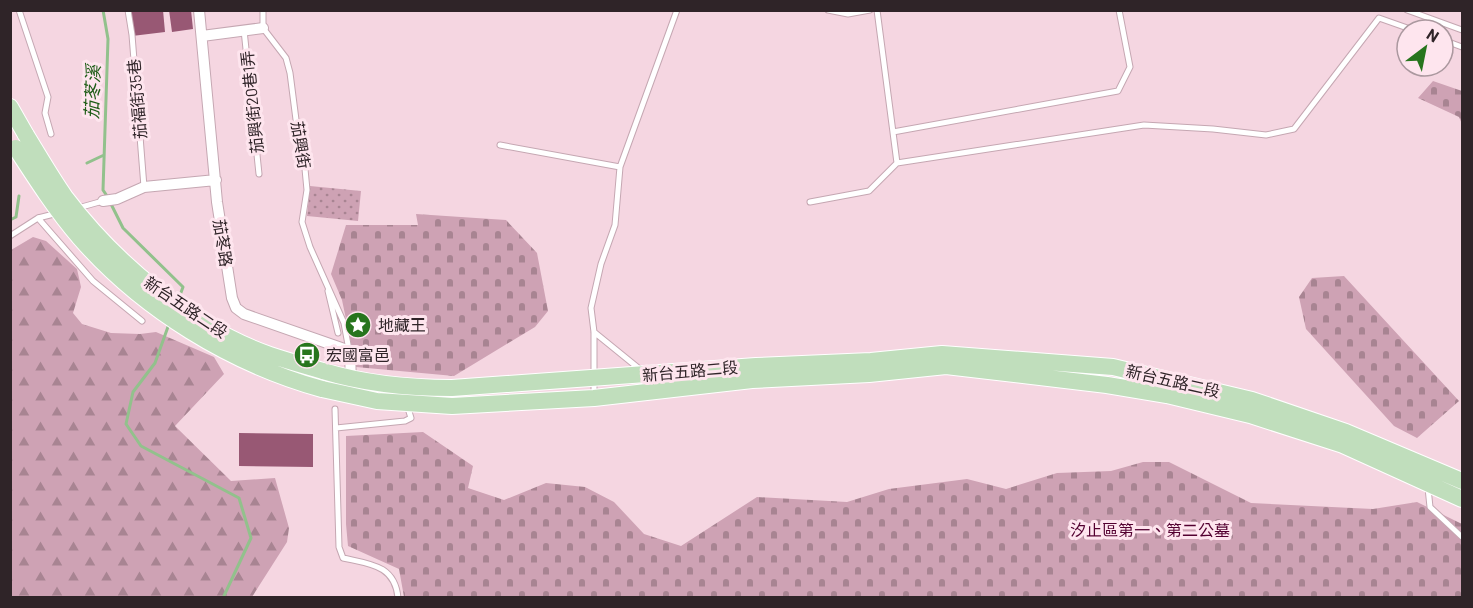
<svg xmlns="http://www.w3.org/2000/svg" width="1473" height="608" font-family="Barlow,'Noto Sans TC',sans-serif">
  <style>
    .forest { fill: url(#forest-firs) }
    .cemetery { fill: url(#cemetery-stones) }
    .park { fill: url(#park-dots) }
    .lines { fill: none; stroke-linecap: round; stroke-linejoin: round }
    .stream { stroke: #92c18c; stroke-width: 3 }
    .building { fill: #985874 }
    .service-casing { stroke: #c5a7b2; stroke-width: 7 }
    .minor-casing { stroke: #c5a7b2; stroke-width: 12 }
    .primary-casing { stroke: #fff; stroke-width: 18 }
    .service { stroke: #fff; stroke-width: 5 }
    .minor { stroke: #fff; stroke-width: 10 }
    .primary { stroke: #c0debc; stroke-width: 16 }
    .primary-bridge-casing { stroke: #fff; stroke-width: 18; stroke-linecap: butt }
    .primary-bridge { stroke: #c0debc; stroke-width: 16 }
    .labels { text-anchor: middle; stroke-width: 6; stroke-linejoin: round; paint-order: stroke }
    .street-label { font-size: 16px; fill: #2f2428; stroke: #fee5ee }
    .poi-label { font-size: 16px; fill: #2f2428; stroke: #fee5ee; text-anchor: start }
    .park-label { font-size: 16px; fill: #530030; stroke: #fee5ee }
    .water-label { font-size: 18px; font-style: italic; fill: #1f5d17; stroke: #fee5ee }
  </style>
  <defs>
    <pattern id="forest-firs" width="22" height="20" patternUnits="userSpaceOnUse" patternTransform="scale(1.5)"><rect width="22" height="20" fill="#cea2b4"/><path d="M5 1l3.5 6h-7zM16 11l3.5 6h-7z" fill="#a88492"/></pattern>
    <pattern id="cemetery-stones" width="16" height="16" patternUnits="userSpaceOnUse" patternTransform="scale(1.5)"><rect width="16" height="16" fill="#cea2b4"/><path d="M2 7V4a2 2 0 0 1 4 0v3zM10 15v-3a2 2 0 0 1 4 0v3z" fill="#a88492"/></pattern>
    <pattern id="park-dots" width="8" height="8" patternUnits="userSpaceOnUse" patternTransform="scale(1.5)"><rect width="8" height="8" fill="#cea2b4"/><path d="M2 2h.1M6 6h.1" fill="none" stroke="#a88492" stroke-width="1.8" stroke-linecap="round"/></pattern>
  </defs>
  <rect width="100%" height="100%" fill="#f5d6e1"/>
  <path class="forest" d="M33,237L46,241L77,269L81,287L73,313L82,324L111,333L140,334L156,332L214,357L224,374L175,426L231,481L275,478L289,528L287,542L252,597H11V250Z"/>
  <path class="cemetery" d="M1433,81L1462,91V124L1459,117L1418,98Z
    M416,214L506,220L537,253L548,311L535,327L454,376L356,367L342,300L331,274L346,225H418Z
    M1344,276L1459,401L1417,438L1394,426L1306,329L1299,297L1312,278Z
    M423,432L473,466L468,488L504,500L546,483L585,487L614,502L644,534L681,546L757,497L847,502L889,489L967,479L1006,489L1057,473L1111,471L1143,462H1169L1251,503L1373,509L1417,502L1462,524V597H404L399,569L348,546L346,524V436Z"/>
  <path class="park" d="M310,186L361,191L358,221L307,216Z"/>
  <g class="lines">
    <path class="stream" d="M103,10L108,39L103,190L107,196
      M87,163L104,155
      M110,202L123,228L183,287L179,298
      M10,220L16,217L19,196
      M169,324L155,363L133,392L126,424L141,446L239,498L251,538L223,598"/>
  </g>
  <path class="building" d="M129,10H163L165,32L132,36Z
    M169,10H191L193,29L172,32Z
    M239,433L313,434V467L239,466Z"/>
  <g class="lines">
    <defs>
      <path id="service" d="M19,10L48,97L45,113L51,134
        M128,10L132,35L144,187
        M263,10V28L286,58L290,73L299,143L305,169L307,190L302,222L310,247L344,323L349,350
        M828,10L848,14L870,10
        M877,10L897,163L1144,125L1213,129L1266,135L1294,129L1379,18L1413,30
        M1407,10L1462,30
        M244,30L259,174
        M1443,40L1462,47
        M893,132L1118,91L1130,67L1119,10
        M500,145L620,167
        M810,202L869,191L897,163
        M78,208L103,201
        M38,218L93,281L142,321
        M10,236L38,218L58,213
        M328,291L338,333
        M594,332L642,371
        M594,396V332L591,308L601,264L615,225L620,167L677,10
        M335,409L339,547L343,558C370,564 395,565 398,598
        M336,428L405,421L411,418L407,405
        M1428,488L1430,507L1462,537"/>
      <path id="minor" d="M199,10L217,202L232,298L236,308L244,314L350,351L351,384
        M202,36L263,28
        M103,201L117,199L144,187L216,180"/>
      <path id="primary" d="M10,107L26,135
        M323,371C366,384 407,388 452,388L756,366L871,361L942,354L1113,367L1252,400L1346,432L1462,481
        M322,389L377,401L452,406L594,398L752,380L869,374L946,366L1107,385L1167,395L1250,415L1343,445L1462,499"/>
    </defs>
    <use href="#service" class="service-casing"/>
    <use href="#minor" class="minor-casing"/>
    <use href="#primary" class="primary-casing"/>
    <use href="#service" class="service"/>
    <use href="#minor" class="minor"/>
    <use href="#primary" class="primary"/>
    <defs>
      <path id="primary-bridge" d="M26,135C39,156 51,177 65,197C115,263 192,328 270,355C288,361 306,366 323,371
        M16,148C36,179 56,210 80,238C142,309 231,364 322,389"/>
    </defs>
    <use href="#primary-bridge" class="primary-bridge-casing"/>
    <use href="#primary-bridge" class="primary-bridge"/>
  </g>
  <defs>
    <symbol id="sight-disc" viewBox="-11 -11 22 22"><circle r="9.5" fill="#27751d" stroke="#fee5ee"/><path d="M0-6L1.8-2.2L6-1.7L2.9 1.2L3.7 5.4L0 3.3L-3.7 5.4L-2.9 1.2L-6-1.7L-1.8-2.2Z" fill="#fff"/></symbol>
    <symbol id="bus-disc" viewBox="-11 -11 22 22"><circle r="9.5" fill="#27751d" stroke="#fee5ee"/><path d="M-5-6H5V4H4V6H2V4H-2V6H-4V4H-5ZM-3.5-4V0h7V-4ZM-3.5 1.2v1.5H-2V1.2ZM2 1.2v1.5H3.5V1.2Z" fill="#fff"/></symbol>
  </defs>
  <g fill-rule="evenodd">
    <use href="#sight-disc" x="343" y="310" width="30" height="30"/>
    <use href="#bus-disc" x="292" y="340" width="30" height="30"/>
  </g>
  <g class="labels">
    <g class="street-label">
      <text transform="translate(137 99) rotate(-95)" y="6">茄福街35巷</text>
      <text transform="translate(252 102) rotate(-96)" y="6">茄興街20巷1弄</text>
      <text transform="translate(301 145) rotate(81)" y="6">茄興街</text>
      <text transform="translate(223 243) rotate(81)" y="6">茄苳路</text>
      <text transform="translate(186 307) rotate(34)" y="6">新台五路二段</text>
      <text transform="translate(690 371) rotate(-5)" y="6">新台五路二段</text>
      <text transform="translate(1173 381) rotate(13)" y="6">新台五路二段</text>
    </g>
    <g class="poi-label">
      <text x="378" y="331">地藏王</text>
      <text x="326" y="361">宏國富邑</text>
    </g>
    <g class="park-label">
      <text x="1150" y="536">汐止區第一、第二公墓</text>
    </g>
    <g class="water-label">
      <text transform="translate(93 92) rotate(-88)" y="6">茄苳溪</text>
    </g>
  </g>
  <rect width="1473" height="608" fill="none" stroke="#2f2428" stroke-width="24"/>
  <g transform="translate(1425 48) rotate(32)"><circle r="28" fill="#fee5ee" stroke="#ab989f" stroke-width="1.5"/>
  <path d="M0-4.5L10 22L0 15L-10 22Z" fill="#27751d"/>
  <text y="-9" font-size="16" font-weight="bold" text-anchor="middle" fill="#2f2428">N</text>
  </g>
</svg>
